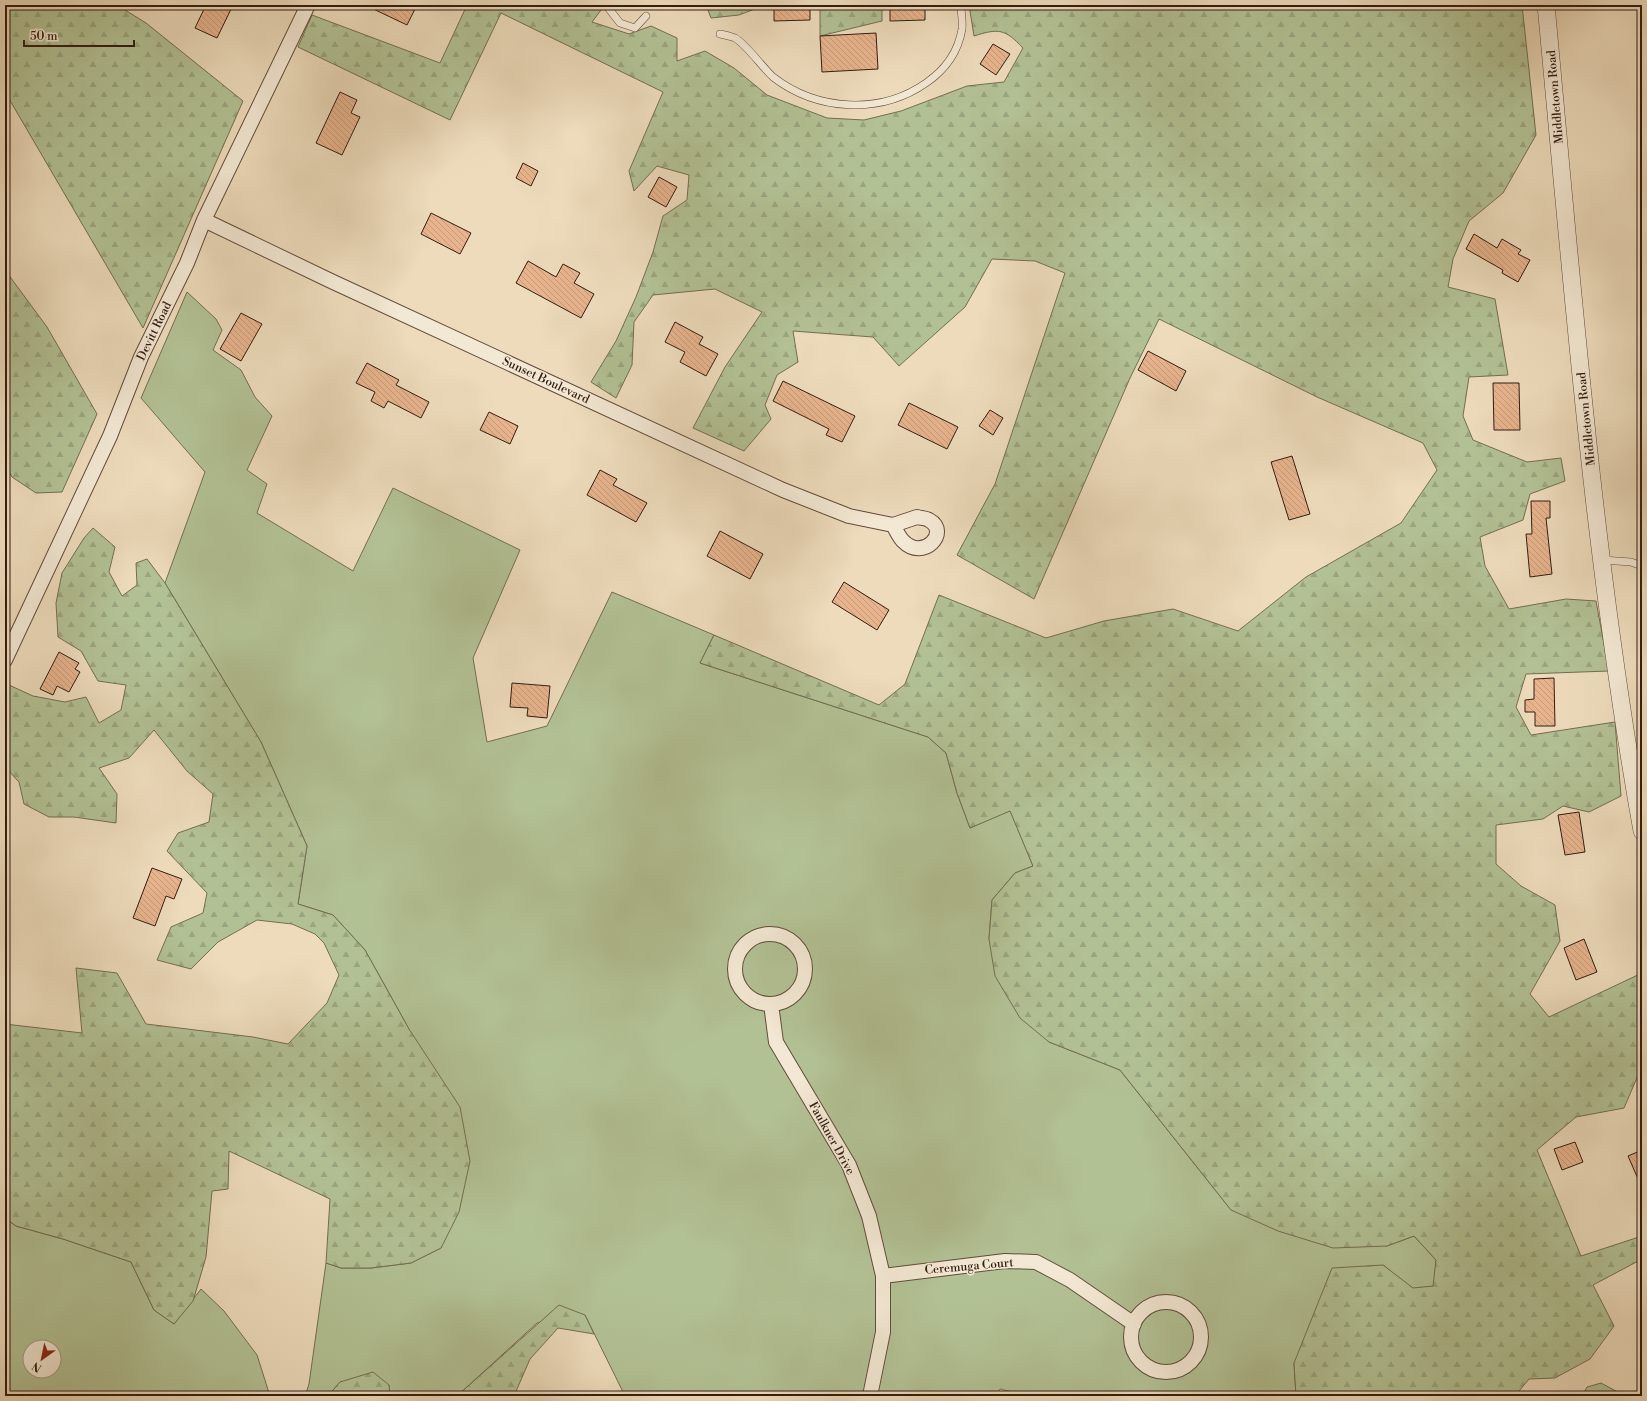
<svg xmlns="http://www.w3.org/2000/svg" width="1647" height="1401" font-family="'Libre Bodoni',serif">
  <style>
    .grass { fill: #b2c194; stroke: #736e53; fill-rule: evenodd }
    .forest { fill: url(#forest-firs); stroke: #736e53 }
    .building { fill: url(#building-back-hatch); stroke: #341c12 }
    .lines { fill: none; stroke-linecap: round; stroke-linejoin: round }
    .service-casing { stroke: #624c3c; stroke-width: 8 }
    .minor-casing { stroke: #624c3c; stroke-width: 16 }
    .tertiary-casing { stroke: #624c3c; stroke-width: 18 }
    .service { stroke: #f3e8d3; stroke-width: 7 }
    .minor { stroke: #f3e8d3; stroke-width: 14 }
    .tertiary { stroke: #f3e8d3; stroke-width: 17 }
    .labels { text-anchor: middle; stroke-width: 3; stroke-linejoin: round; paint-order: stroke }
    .street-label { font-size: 12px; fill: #341c12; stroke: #f3e8d3 }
  </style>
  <defs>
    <pattern id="forest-firs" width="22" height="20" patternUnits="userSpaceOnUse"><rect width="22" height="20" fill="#b2c194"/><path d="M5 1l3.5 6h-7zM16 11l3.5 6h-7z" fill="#9aa57f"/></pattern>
    <pattern id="building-back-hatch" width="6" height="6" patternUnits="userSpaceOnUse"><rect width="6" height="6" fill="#e7b48d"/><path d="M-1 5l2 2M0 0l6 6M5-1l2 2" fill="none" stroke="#c79a79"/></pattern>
  </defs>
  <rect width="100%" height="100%" fill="#eddbbb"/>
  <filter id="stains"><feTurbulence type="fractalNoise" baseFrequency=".005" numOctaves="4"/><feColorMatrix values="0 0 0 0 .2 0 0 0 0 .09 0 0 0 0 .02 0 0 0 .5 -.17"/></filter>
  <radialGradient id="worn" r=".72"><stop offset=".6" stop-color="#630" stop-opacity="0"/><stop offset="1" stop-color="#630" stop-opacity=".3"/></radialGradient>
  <path class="grass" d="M187,292L216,319L222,330L213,350L241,370L255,397L272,416L247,470L267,484L257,513L353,571L393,488L520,550L473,658L487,742L547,726L612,592L714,635L700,663L928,737L946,753L957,793L970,828L1010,810L1033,866L1015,873L992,900L989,939L1049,1042L1120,1070L1231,1210L1387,1246L1414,1236L1436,1260L1434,1286L1413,1289L1383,1265L1294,1363L1296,1396H1028L1000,1389L995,1396H625L585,1315L537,1323L457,1396H390L389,1385L340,1382L328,1396H305L309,1384L326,1263L341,1268H371L411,1263L441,1248L409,1029L365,950L333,915L298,904L307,846L261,742L165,583L205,472L141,398Z
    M5,1218L16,1226L63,1239L131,1262L154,1310L174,1324L201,1289L224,1311L257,1355L270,1396H5ZM30,1347H54V1371H30Z
    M1601,1383L1625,1396H1582L1587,1387Z"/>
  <path class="forest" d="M5,5H117L146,23L243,101L143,328L5,92Z
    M467,5H598L601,10L592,22L629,34L651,26L677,38V61L705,51L734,68L767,95L827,118L864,120L901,111L967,86L1004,82L1023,48C1005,29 999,28 974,36L969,5H1522L1536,135L1503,193L1469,221L1453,259L1448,287L1495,299L1508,375L1469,377L1463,416L1473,440L1527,462L1561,458L1565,481L1530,494L1523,520L1480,537L1485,566L1509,609L1566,599L1596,601L1609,671L1526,674L1516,707L1531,735L1615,722L1621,796L1589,812L1563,806L1543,819L1496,825V864L1521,886L1555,905L1560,941L1530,994L1549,1017L1642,973V1066L1624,1108L1576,1117L1537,1150L1581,1256L1642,1236V1259L1593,1285L1614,1326L1590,1359L1555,1378L1529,1379L1515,1396H1296L1294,1363L1332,1268L1383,1265L1413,1288L1433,1286L1436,1260L1414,1236L1387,1246L1333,1248L1278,1231L1231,1210L1120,1070L1049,1042L1020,1018L995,976L989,939L992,900L1015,873L1033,866L1010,811L970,828L957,793L946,753L928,737L700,663L714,635L879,705L905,684L939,595L1046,638L1104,621L1173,609L1238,631L1306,577L1401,523L1437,470L1423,443L1317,397L1159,319L1130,378L1034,599L957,555L995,484L1065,273L1035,261L992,259L965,307L899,366L873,337L793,331L798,362L777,375L765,405L771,419L744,451L693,428L725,367L762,312L715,289L653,295L634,322L632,365L616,398L591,382L616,341L636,297L653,252L663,216L687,200L689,175L657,166L634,191L629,171L663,92L501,13L450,120L298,47L312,15L440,63Z
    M706,5H760V7L739,15L711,18Z
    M820,5H882V21L820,36Z
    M5,270L47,327L97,414L62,492L36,493L12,477L5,465Z
    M93,528L115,547L109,572L122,596L137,585L136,563L147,559L165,583L261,742L307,846L298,904L333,915L365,950L409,1029L460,1107L470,1161L459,1212L441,1248L411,1263L371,1268H341L326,1263L330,1199L229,1151L228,1189L212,1191L206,1257L193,1301L174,1324L154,1310L131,1262L63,1239L16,1226L5,1218V1024L82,1033L76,968L117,973L146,1024L253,1037L288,1044L327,1003L339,975L324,943L315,934L292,924L257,920L218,942L191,969L157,960L171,927L203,913L207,893L167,851L178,833L209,822L213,794L187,771L154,730L129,758L99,768L117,794L116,823L74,817H49L24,804L19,782L5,767V696L9,685L33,696L65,702L86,697L99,723L121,710L126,685L98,681L81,651L58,637L56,603L62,573L84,538Z
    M559,1305L585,1315L594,1334L558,1328L530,1359L514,1396H457Z
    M373,1372L389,1385L390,1396H328L340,1382Z"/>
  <path class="building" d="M206,5H233L217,38L195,28Z
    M365,5H417L407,25Z
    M774,5H810V20L774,21Z
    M890,5H925V20L890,21Z
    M876,33L878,69L822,72L820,36Z
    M993,44L1010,54L996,75L980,64Z
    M340,92L357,100L351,113L360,117L342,155L316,143Z
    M523,163L538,171L531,186L516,178Z
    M659,177L677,187L666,207L648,197Z
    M431,213L471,233L460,254L421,234Z
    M1474,234L1497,248L1502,239L1521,250L1518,254L1530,260L1518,282L1502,273L1503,270L1466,249Z
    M528,261L556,277L563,264L580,273L574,283L594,294L581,318L516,283Z
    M241,313L262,324L241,361L220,349Z
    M675,322L703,337L699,344L718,354L706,376L680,362L685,352L665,342Z
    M1148,351L1186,371L1176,391L1138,370Z
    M367,363L399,380L396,385L429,402L421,418L388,401L384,408L371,401L375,392L356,383Z
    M783,381L855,416L842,442L826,435L829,429L773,401Z
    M1493,383H1519L1520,430H1494Z
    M909,403L958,427L947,449L898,425Z
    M990,410L1003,418L993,435L979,426Z
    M489,412L518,426L510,444L480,430Z
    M1292,456L1310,514L1289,520L1271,462Z
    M600,470L617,479L613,485L647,503L636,522L587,495Z
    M1531,501H1550V518H1546L1552,574L1530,577L1526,534H1532Z
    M720,531L763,554L750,579L707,556Z
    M844,582L889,610L877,630L832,602Z
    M59,652L79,663L75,669L80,672L69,692L57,686L53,695L40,689Z
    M1554,678L1555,726H1535V712H1525V700L1534,699V679Z
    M512,683L550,686L547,718L527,716L528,708L510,707Z
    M1579,812L1585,852L1565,855L1558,815Z
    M152,868L182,879L174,899L166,896L155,926L133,918Z
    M1584,939L1597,972L1576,980L1564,948Z
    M1575,1142L1583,1162L1562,1170L1554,1149Z
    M1642,1150V1188L1628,1156Z"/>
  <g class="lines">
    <defs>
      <path id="service" d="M606,5L620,23L635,28L646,16
        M720,34C725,35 730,36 735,38C745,43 763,68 773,77C817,111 880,115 926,83C945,70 958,53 962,29C963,22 961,13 961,5
        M1602,560L1631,562L1642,566"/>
      <path id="minor" d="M204,220L331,281L783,490L849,516L893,525
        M917,517C920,518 926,518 929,520C951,532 923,562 903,541C899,537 896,530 893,525Z
        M5,660L110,436L141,357L187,263L204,220L308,5
        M735 969a35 35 0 1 1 70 0a35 35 0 1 1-70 0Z
        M771,1004L776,1042L849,1165L869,1216L883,1276V1332L870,1396
        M883,1276L1005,1261L1036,1262L1070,1280L1134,1324
        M1131 1337a35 35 0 1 1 70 0a35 35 0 1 1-70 0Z"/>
      <path id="tertiary" d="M1546,5C1572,281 1593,558 1642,831"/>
    </defs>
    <use href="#service" class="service-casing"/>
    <use href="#minor" class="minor-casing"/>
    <use href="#tertiary" class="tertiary-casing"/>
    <use href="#service" class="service"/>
    <use href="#minor" class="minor"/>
    <use href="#tertiary" class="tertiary"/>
  </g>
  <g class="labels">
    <g class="street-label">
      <text transform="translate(1555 97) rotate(-95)" y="4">Middletown Road</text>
      <text transform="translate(154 331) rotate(-64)" y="4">Devitt Road</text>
      <text transform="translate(546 380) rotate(25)" y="4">Sunset Boulevard</text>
      <text transform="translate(1586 419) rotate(-96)" y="4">Middletown Road</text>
      <text transform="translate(832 1138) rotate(61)" y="4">Faulkner Drive</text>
      <text transform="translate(969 1266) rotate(-5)" y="4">Ceremuga Court</text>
    </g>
  </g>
  <rect width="1647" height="1401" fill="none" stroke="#eddbbb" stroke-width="20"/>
  <rect x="6" y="6" width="1635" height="1389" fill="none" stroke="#341c12" stroke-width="2"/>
  <rect x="10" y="10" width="1627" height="1381" fill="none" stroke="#341c12"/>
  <g transform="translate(42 1359) rotate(213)"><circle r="19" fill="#f3e8d3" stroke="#a79686"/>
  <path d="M0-3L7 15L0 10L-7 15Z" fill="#8f2418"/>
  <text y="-6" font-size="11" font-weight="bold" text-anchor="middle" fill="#341c12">N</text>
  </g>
  <path d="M24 40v6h110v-6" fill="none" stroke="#341c12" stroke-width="2"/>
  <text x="30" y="40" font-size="12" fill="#341c12" stroke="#f3e8d3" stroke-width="3" paint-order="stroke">50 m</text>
  <rect width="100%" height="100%" filter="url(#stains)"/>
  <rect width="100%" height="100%" fill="url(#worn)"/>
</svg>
